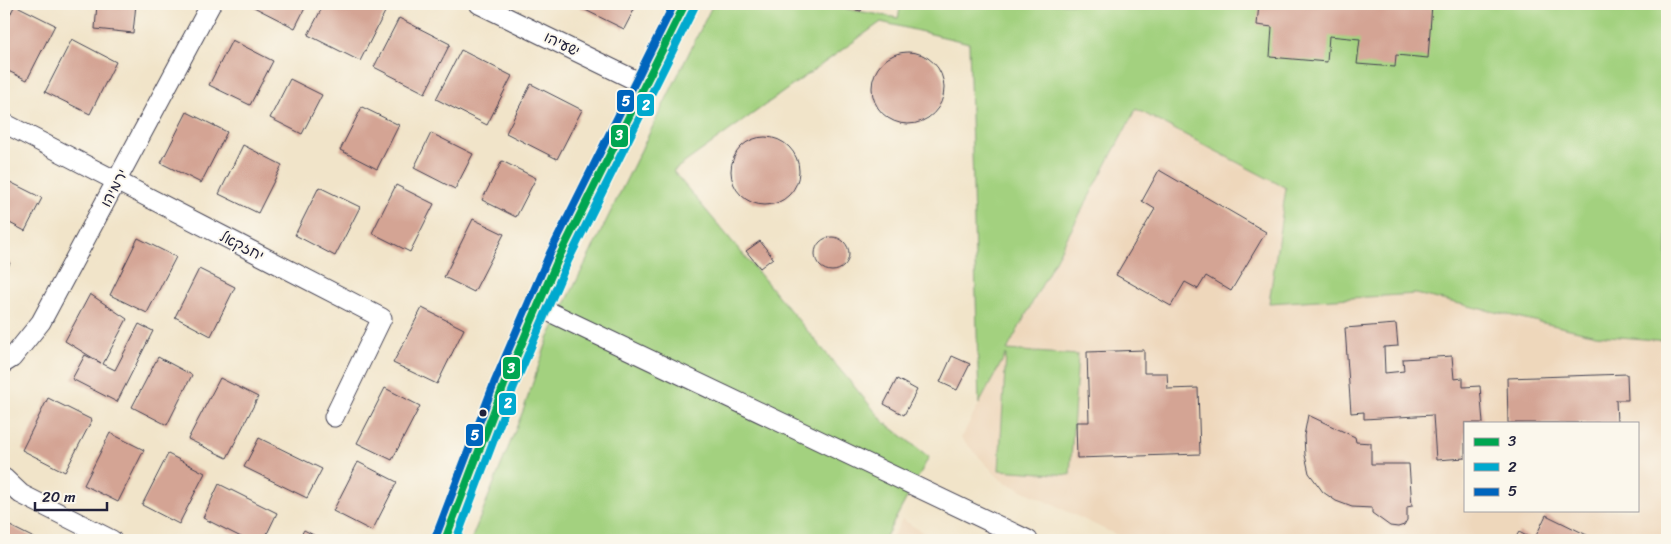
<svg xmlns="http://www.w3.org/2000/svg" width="1671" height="544" font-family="Sriracha,'Playpen Sans Hebrew',sans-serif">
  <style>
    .built { fill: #eed7bb; fill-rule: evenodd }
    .green { fill: #a3d17f; stroke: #627a5d }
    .building { fill: #d4a494 }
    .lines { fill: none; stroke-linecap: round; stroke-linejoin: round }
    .street-casing { stroke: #413f50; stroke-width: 21 }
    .secondary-casing { stroke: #413f50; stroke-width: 29 }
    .street { stroke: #fff; stroke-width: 19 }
    .secondary { stroke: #fff; stroke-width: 26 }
    .bus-1-casing { stroke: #fbf7ec; stroke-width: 11 }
    .bus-2-casing { stroke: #fbf7ec; stroke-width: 11 }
    .bus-3-casing { stroke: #fbf7ec; stroke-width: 11 }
    .bus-1 { stroke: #00a651; stroke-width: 8 }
    .bus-2 { stroke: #00a9ce; stroke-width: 8 }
    .bus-3 { stroke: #0065bd; stroke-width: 8 }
    .bus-dot { fill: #22223b; stroke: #fbf7ec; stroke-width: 2 }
    .labels { text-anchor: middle; stroke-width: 4; stroke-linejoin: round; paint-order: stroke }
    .street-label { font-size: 15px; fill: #22223b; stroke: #fbf7ec }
    .line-badge { stroke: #fbf7ec; stroke-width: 2 }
    .badge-label { font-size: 14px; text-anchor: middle; font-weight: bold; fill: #fff }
  </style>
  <rect width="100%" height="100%" fill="#fbf7ec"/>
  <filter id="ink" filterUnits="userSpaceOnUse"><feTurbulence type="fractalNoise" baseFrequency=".02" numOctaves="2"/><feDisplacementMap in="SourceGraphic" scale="10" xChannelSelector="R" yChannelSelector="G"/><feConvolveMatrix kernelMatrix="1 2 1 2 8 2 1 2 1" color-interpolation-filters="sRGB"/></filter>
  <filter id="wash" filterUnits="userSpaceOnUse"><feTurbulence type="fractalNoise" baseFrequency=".0096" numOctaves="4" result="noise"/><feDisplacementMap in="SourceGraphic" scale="20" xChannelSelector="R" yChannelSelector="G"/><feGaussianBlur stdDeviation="1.12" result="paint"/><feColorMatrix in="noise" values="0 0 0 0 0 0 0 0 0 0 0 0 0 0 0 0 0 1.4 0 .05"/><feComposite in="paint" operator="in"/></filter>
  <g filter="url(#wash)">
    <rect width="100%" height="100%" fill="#f1e4c9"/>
    <path class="built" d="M1136,109L1286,188L1269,303L1416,294L1596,335L1667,341V540H1127L1001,480L961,438ZM1465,423H1637V510H1465Z
      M902,519L924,533L940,540H891Z"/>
    <path class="green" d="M713,4H818L898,18L901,4H1667V341L1596,335L1416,294L1269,303L1286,188L1136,109L1007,350L1078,355L1070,475L999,470L1006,354L979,404L969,43L881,22L673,171L884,422L929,457L884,540H471L523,411L548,339Z"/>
    <g id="blocks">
      <path class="building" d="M97,4H136L133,33L95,29Z
        M248,4H307L295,28Z
        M324,4H368L385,12L360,61L308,35Z
        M573,4H637L624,29Z
        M828,4H863L861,11Z
        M1259,4H1432L1428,58L1396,55L1395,67L1357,64L1360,39L1329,36L1327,62L1270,57L1272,27L1257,25Z
        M15,5L55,25L27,80L4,69V26Z
        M399,18L450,44L425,93L374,67Z
        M72,39L116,62L90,114L45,92Z
        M232,40L273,61L250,105L209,85Z
        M461,50L512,76L487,125L436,99Z
        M872 88a36 36 0 1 1 72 0a36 36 0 1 1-72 0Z
        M290,79L322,95L302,134L270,118Z
        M531,84L582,110L557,159L506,133Z
        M362,107L399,125L377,169L340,150Z
        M187,112L227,132L201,183L161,163Z
        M431,133L473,154L455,189L414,168Z
        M731 171a34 34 0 1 1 68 0a34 34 0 1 1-68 0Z
        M243,145L282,165L258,213L219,194Z
        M502,161L536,178L516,217L482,200Z
        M1159,170L1266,232L1231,291L1206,276L1198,289L1185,282L1171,306L1116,275L1155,209L1142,201Z
        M4,179L42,198L25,231L4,220Z
        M396,185L434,204L410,252L372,233Z
        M319,187L360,207L335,256L295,235Z
        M473,219L504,234L474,292L444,277Z
        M815 254a17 17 0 1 1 34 0a17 17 0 1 1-34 0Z
        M138,238L176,257L147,313L110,295Z
        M760,241L773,258L760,268L746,251Z
        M4,260L10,263L4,274Z
        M199,269L235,287L211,336L175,317Z
        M90,294L127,319L103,364L115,370L139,324L153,331L117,402L72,379L85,355L101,363L65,341Z
        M422,308L464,329L437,384L393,363Z
        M1396,324L1398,346L1384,347L1385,373L1404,371L1403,359L1452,356L1454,379L1463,378V387L1480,386L1483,423H1465V458L1436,460L1433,415L1364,419V412L1351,413L1345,328Z
        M1144,350V373H1167L1168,389L1198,388L1200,454L1077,458L1076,422H1089L1087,352Z
        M952,356L970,364L957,390L940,382Z
        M158,357L192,375L167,425L132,407Z
        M1627,374L1628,400H1616L1617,423H1508L1507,378Z
        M220,378L258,397L227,458L188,439Z
        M897,379L917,390L904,415L884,404Z
        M385,388L420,406L392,460L357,443Z
        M48,398L92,420L65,472L22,450Z
        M1308,415L1355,437L1356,442L1371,443V464H1409L1412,506L1407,507V520L1404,525L1398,527L1390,526L1372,513V508L1352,507L1336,501L1323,492L1309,473L1305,455L1304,436Z
        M110,433L144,450L118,502L84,485Z
        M259,438L322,469L307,498L244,467Z
        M168,454L205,473L179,524L142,505Z
        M358,462L397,482L372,531L333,511Z
        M219,484L277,513L264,540H247L203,518Z
        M1546,515L1597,540H1514L1519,532L1534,540Z
        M4,523L38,540H4Z
        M304,530L323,540H298Z"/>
    </g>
  </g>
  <g filter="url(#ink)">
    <use href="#blocks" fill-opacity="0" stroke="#413f50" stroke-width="1"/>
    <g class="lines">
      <defs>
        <path id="street" d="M479,4L645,85
          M4,123L382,318L334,417
          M537,306L1028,540
          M4,363L12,358L41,322L211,4
          M4,478L21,494L112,540"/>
        <path id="secondary" d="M445,540L504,385L559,257L685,4"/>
      </defs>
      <use href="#street" class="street-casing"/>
      <use href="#secondary" class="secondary-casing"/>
      <use href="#street" class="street"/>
      <use href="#secondary" class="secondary"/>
      <defs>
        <path id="bus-1" d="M445,540L504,385L559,257L685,4"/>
        <path id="bus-2" d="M456,540L513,389L568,261L694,8"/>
        <path id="bus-3" d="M436,536L495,381L550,253L674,4"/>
      </defs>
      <use href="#bus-1" class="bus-1-casing"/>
      <use href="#bus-2" class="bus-2-casing"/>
      <use href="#bus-3" class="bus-3-casing"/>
      <use href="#bus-1" class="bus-1"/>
      <use href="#bus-2" class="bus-2"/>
      <use href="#bus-3" class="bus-3"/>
    </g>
  </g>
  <circle class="bus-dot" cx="483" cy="413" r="4.5"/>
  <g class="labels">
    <g class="street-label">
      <text transform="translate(562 44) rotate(26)" y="5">ישעיהו</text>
      <text transform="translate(114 188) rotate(-62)" y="5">ירמיהו</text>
      <text transform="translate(242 246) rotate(27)" y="5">יחזקאל</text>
    </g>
  </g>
  <g class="line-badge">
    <rect x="616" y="89" width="19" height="24" rx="5" fill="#0065bd"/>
    <rect x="636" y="93" width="19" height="24" rx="5" fill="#00a9ce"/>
    <rect x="610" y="124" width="19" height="24" rx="5" fill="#00a651"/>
    <rect x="502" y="356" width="19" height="24" rx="5" fill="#00a651"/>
    <rect x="498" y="392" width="19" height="24" rx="5" fill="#00a9ce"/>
    <rect x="465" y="423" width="19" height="24" rx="5" fill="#0065bd"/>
  </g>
  <g class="badge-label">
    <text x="626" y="106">5</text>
    <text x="646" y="110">2</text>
    <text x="619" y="140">3</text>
    <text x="511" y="373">3</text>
    <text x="508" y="408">2</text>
    <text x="475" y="440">5</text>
  </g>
  <rect width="1671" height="544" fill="none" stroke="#fbf7ec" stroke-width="20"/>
  <rect x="1464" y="422" width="175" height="90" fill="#fbf7ec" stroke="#a4a2a5"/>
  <rect x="1474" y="438" width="25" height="8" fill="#00a651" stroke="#a4a2a5"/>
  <text x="1508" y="446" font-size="15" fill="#22223b">3</text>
  <rect x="1474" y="463" width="25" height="8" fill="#00a9ce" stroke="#a4a2a5"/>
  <text x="1508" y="472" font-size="15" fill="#22223b">2</text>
  <rect x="1474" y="488" width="25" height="8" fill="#0065bd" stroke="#a4a2a5"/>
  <text x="1508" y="496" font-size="15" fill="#22223b">5</text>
  <path d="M35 502v8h72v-8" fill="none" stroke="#22223b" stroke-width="2.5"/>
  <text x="42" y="502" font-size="15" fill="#22223b" stroke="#fbf7ec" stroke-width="4" paint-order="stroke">20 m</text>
</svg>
